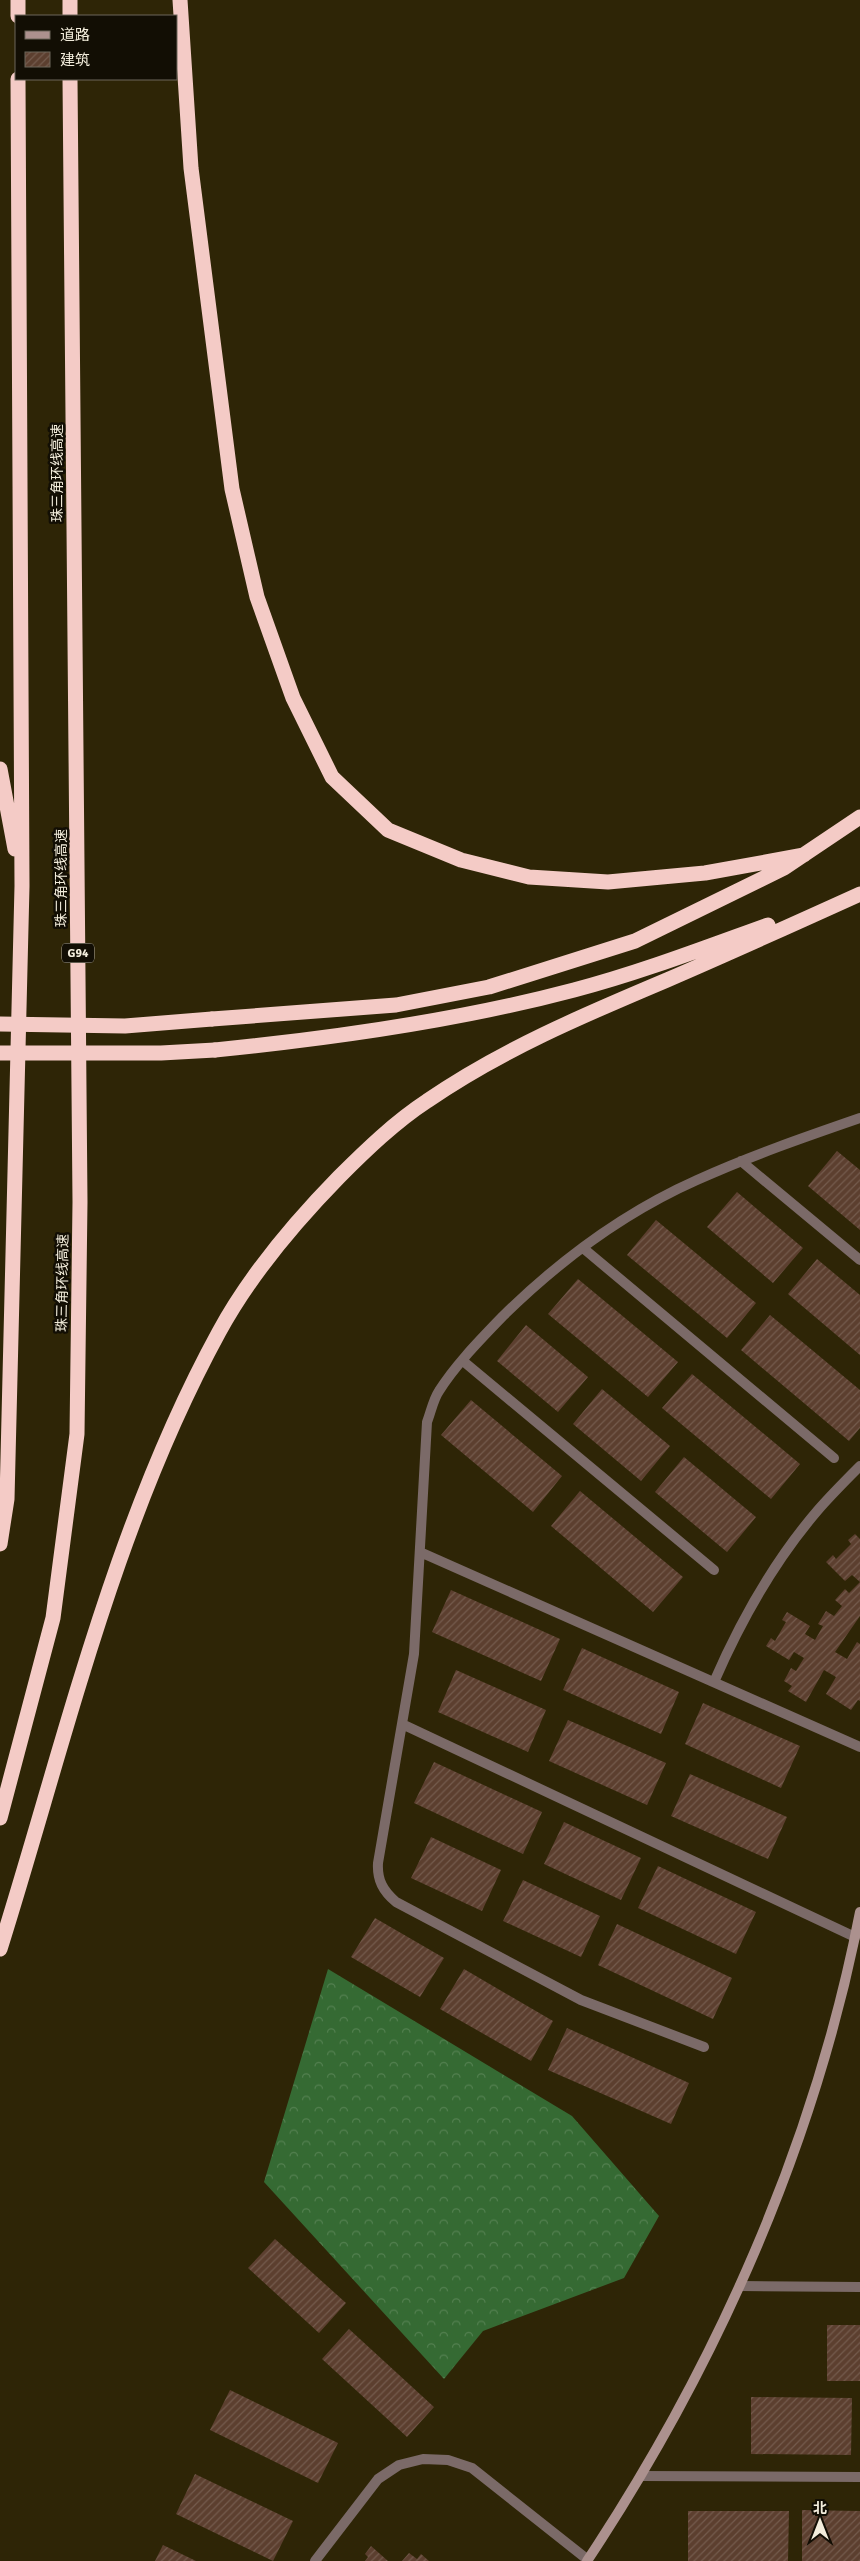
<svg xmlns="http://www.w3.org/2000/svg" width="860" height="2561" font-family="Signika,'Noto Sans SC',sans-serif">
  <style>
    .forest { fill: url(#forest-crowns) }
    .building { fill: url(#building-hatch) }
    .lines { fill: none; stroke-linecap: round; stroke-linejoin: round }
    .lane { stroke: #7b6a68; stroke-width: 10 }
    .secondary { stroke: #ac918e; stroke-width: 10 }
    .highway { stroke: #f4cbc6; stroke-width: 15 }
    .highway-bridge { stroke: #f4cbc6; stroke-width: 15 }
    .labels { text-anchor: middle; stroke-width: 5; stroke-linejoin: round; paint-order: stroke }
    .shield { fill: #120e04; stroke: #b0aa9b; stroke-width: 1 }
    .shield-label { font-size: 12px; font-weight: bold; fill: #f3eddc }
    .street-label { font-size: 14px; fill: #f3eddc; stroke: #120e04 }
  </style>
  <defs>
    <pattern id="forest-crowns" width="20" height="18" patternUnits="userSpaceOnUse" patternTransform="scale(1.25)"><rect width="20" height="18" fill="#356a33"/><path d="M2 6a3 3 0 1 1 6 0M12 15a3 3 0 1 1 6 0" fill="none" stroke="#538050"/></pattern>
    <pattern id="building-hatch" width="6" height="6" patternUnits="userSpaceOnUse" patternTransform="scale(1.25)"><rect width="6" height="6" fill="#5c3f2f"/><path d="M-1 1l2-2M0 6l6-6M5 7l2-2" fill="none" stroke="#745b4d"/></pattern>
  </defs>
  <rect width="100%" height="100%" fill="#2e2506"/>
  <path class="forest" d="M328,1969L572,2116L659,2216L624,2278L483,2331L444,2379L264,2182Z"/>
  <path class="building" d="M837,1151L860,1170V1230L808,1186Z
    M737,1192L803,1248L773,1283L707,1227Z
    M656,1220L756,1303L727,1338L627,1255Z
    M817,1259L860,1295V1355L788,1294Z
    M578,1279L678,1362L648,1397L548,1314Z
    M770,1315L860,1390V1428L849,1441L741,1350Z
    M526,1325L588,1377L558,1412L497,1361Z
    M692,1374L800,1464L771,1499L662,1408Z
    M602,1389L670,1446L641,1481L573,1424Z
    M471,1400L562,1476L533,1512L441,1435Z
    M684,1457L756,1517L727,1552L655,1492Z
    M580,1491L683,1577L653,1612L551,1526Z
    M855,1534L860,1539V1616L835,1652L847,1659L857,1642L860,1644V1701L858,1700L851,1710L826,1694L836,1677L824,1670L806,1702L788,1691L792,1686L784,1681L791,1668L796,1671L804,1658L794,1652L789,1660L766,1646L771,1638L775,1641L786,1622L782,1620L787,1612L810,1626L805,1634L815,1640L823,1626L818,1624L826,1611L834,1616L842,1606L835,1600L845,1589L849,1593L860,1582L852,1575L845,1581L826,1562L833,1555L836,1559L851,1544L848,1540Z
    M451,1590L560,1639L541,1681L432,1632Z
    M582,1648L679,1692L661,1734L563,1690Z
    M456,1670L546,1710L528,1752L438,1712Z
    M703,1703L800,1746L781,1788L685,1744Z
    M568,1720L666,1763L647,1805L549,1761Z
    M434,1762L542,1812L523,1854L414,1803Z
    M690,1774L787,1817L768,1859L671,1816Z
    M564,1822L641,1858L621,1900L544,1864Z
    M431,1837L501,1870L482,1911L411,1878Z
    M658,1866L756,1912L736,1954L638,1908Z
    M523,1880L600,1916L581,1957L503,1921Z
    M375,1918L444,1958L420,1997L351,1957Z
    M617,1924L732,1978L713,2019L598,1965Z
    M464,1969L553,2021L531,2061L440,2009Z
    M567,2028L689,2083L671,2124L548,2070Z
    M275,2239L346,2303L319,2333L248,2268Z
    M827,2325H860V2381H827Z
    M349,2329L434,2407L407,2437L322,2359Z
    M230,2390L338,2443L318,2483L210,2430Z
    M751,2397L852,2398L851,2455L751,2454Z
    M195,2474L293,2521L273,2561L176,2514Z
    M802,2510L860,2511V2561H802Z
    M688,2511H789L788,2561H688Z
    M163,2545L196,2561H155Z
    M371,2546L388,2561H365L368,2557L365,2554Z
    M409,2553L417,2559L421,2554L429,2561H402Z"/>
  <g class="lines">
    <path class="lane" d="M741,1161L860,1260
      M583,1248L834,1458
      M463,1361L714,1570
      M420,1552L860,1747
      M714,1682C740,1622 775,1560 818,1510C831,1495 846,1480 860,1466
      M402,1724L855,1937
      M704,2047L581,2000L396,1902C383,1891 377,1880 378,1863L414,1654L427,1422C431,1412 433,1400 439,1391C456,1364 481,1339 503,1316C559,1261 625,1212 697,1180C750,1156 805,1137 860,1118
      M740,2286L860,2287
      M641,2476L860,2477
      M315,2561L378,2479L399,2465L423,2459L448,2460L472,2468L588,2560"/>
    <path class="secondary" d="M587,2561C717,2365 815,2144 860,1912"/>
    <path class="highway" d="M18,0V16
      M70,0V16
      M180,0L191,168L232,489L257,597L293,698L332,777L388,830L461,860L529,877L608,882L705,873L804,855
      M0,769L15,849
      M212,1019L396,1005L489,987L635,941L784,868L860,817
      M215,1050C335,1038 457,1021 574,990C639,973 704,948 768,925
      M0,1544L7,1499L22,886L18,79
      M0,1818L53,1618L77,1434L80,1202L70,79
      M0,1949C65,1742 114,1524 219,1332C250,1275 294,1223 339,1177C366,1150 395,1122 427,1101C501,1050 584,1015 667,980C732,952 796,923 860,894"/>
    <path class="highway-bridge" d="M0,1024L125,1026L212,1019
      M0,1053H161L215,1050"/>
  </g>
  <g class="labels">
    <rect class="shield" x="62" y="943.5" width="32" height="19" rx="4"/>
    <g class="shield-label">
      <text x="78" y="957">G94</text>
    </g>
    <g class="street-label">
      <text transform="translate(57 473) rotate(-90)" y="5">珠三角环线高速</text>
      <text transform="translate(61 878) rotate(-90)" y="5">珠三角环线高速</text>
      <text transform="translate(62 1283) rotate(-89)" y="5">珠三角环线高速</text>
    </g>
  </g>
  <rect x="15" y="15" width="162" height="65" fill="#120e04" stroke="#6c675a"/>
  <rect x="25" y="31" width="25" height="8" fill="#ac918e" stroke="#6c675a"/>
  <text x="60" y="40" font-size="15" fill="#f3eddc">道路</text>
  <rect x="25" y="52" width="25" height="15" fill="url(#building-hatch)" stroke="#6c675a"/>
  <text x="60" y="65" font-size="15" fill="#f3eddc">建筑</text>
  <g transform="translate(820 2521)" stroke="#120e04" stroke-width="4" paint-order="stroke">
  <path d="M0-4L9 19L0 12L-9 19Z" fill="#f3eddc"/>
  <text y="-8" font-size="14" font-weight="bold" text-anchor="middle" fill="#f3eddc">北</text>
  </g>
</svg>
